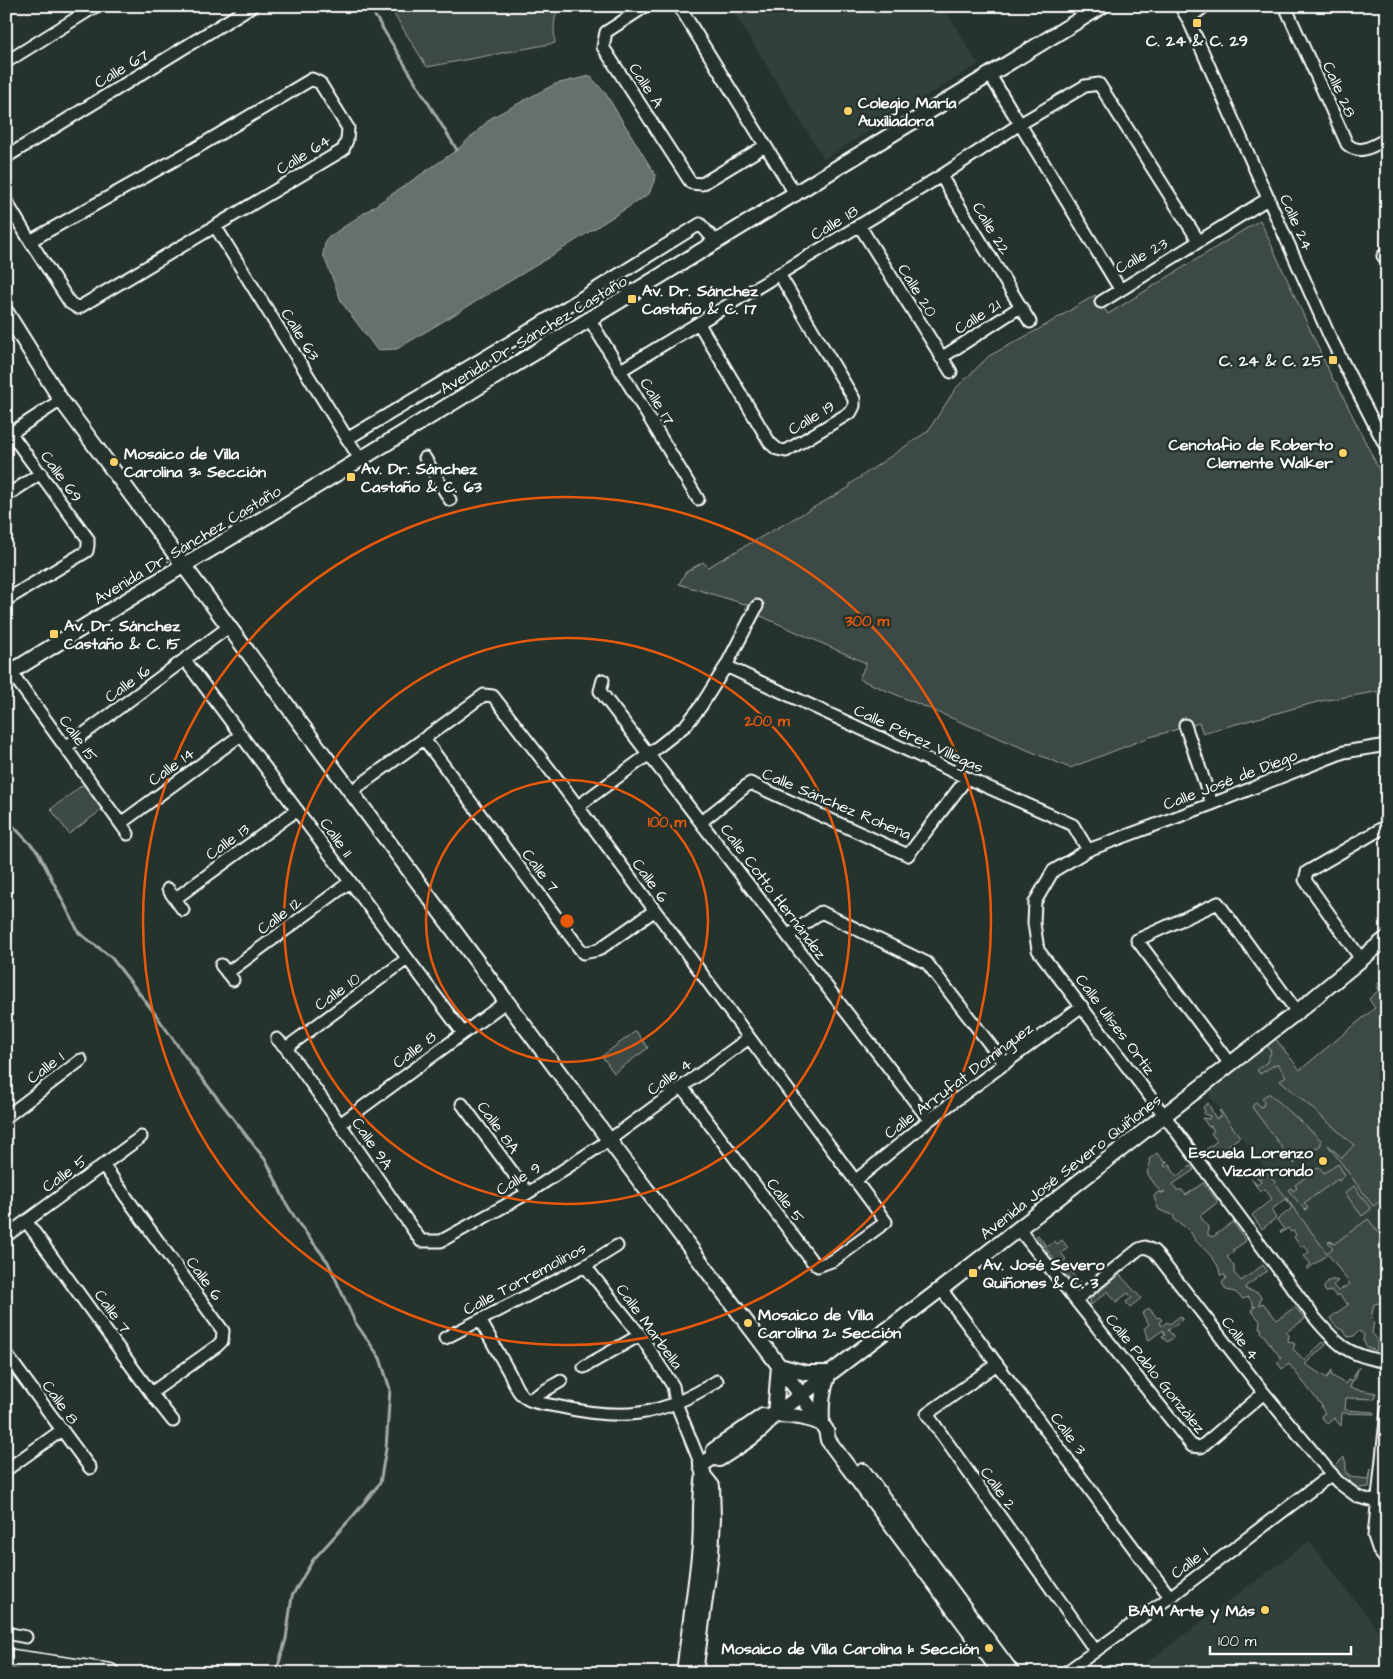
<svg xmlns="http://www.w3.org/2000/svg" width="1393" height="1679" font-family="'Architects Daughter',sans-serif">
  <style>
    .built { fill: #333f3a }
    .green { fill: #3e4944; stroke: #9ea4a2 }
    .water { fill: #67706c; stroke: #a4a9a7 }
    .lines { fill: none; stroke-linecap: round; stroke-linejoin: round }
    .stream { stroke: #a4a9a7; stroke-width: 3 }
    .minor-casing { stroke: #fff; stroke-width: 15 }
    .tertiary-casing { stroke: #fff; stroke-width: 18 }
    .primary-casing { stroke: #fff; stroke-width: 21 }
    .minor { stroke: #26332d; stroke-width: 11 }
    .tertiary { stroke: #26332d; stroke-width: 14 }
    .primary { stroke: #26332d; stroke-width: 18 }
    .ring { fill: none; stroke: #e8590c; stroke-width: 2.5 }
    .poi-dot { fill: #ffd166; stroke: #26332d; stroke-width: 2 }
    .labels { text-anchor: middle; stroke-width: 5; stroke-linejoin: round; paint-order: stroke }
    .poi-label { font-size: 16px; font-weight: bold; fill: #fff; stroke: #26332d; text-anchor: start }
    .street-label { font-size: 16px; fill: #fff; stroke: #26332d }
    .centre { fill: #e8590c; stroke: #26332d; stroke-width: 2.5 }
    .ring-label { font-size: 15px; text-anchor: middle; font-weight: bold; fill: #e8590c; stroke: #26332d; stroke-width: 5; stroke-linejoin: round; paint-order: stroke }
  </style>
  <rect width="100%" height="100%" fill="#26332d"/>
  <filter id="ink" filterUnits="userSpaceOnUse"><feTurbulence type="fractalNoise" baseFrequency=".02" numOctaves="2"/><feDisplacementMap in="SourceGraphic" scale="10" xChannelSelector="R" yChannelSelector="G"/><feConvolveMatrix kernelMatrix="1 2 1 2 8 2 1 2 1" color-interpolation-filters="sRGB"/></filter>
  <g filter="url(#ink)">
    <path class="built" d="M730,6H943L978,64L824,159Z
      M1275,1038L1300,1072L1387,1149V1293L1360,1296L1208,1093Z
      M1309,1541L1387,1642V1673H1133Z"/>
    <path class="green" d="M389,6H561C552,16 554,31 555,43L427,67Z
      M1260,220L1334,382H1336L1387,486V690L1321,701L1203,733L1199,723L1150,737L1070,768L859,679L866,663L745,609L748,605L679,584L686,572L703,562L708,567L850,487V484L928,431L956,388L989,356L1041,328L1095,295L1108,314Z
      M84,784L103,809L69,834L51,809Z
      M1379,983L1382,986L1387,983V1197L1373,1206L1328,1145L1342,1158L1354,1145L1280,1080L1286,1076L1278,1064H1276L1260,1074L1257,1070L1267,1062L1271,1052L1267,1045L1275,1038L1300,1070L1375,1008L1369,999L1379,990L1376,985Z
      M636,1031L648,1048L614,1073L602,1056Z
      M1268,1094H1270L1321,1140V1145L1295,1163H1293L1297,1159V1155L1293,1154L1289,1157L1252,1107L1256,1102L1261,1107L1263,1106L1264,1102L1262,1098Z
      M1208,1103L1216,1119L1222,1115L1219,1111L1220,1110L1240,1137L1209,1159L1204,1151L1217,1141L1211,1133L1214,1131L1211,1126L1209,1127L1202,1118L1209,1119L1210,1116L1204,1114L1205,1111L1203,1107Z
      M1157,1153L1165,1162L1167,1161V1162L1164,1165L1165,1167L1170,1164L1172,1166L1170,1167L1177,1176L1191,1166L1194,1170L1173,1184L1177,1190H1182L1186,1195L1203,1183L1218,1202L1200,1216L1208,1227V1235L1212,1237L1214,1236L1233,1222L1246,1241L1233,1250L1234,1252L1227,1257L1234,1266V1273L1241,1281L1263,1265L1267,1271L1246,1286L1245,1289L1258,1293L1261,1297L1259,1305L1263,1303L1277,1320L1295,1307L1305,1319L1286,1332L1289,1335L1288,1341L1295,1344L1293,1349L1304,1360L1323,1342L1326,1345L1305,1364L1327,1378L1332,1370L1331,1375L1345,1384L1348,1380L1351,1381L1359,1367L1355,1379L1352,1381L1350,1388L1376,1393L1375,1399L1346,1398L1345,1410L1374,1412V1414L1342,1413L1341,1426L1334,1418L1327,1424L1321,1416L1325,1413L1321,1407L1322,1406L1289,1364L1282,1369L1277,1362L1281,1358L1261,1332L1262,1329L1259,1328L1260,1321L1251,1310L1256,1306L1253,1307V1303L1248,1297L1243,1299L1235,1292L1226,1290L1222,1283L1226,1278L1225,1275H1220C1220,1261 1203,1249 1195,1240C1193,1238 1193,1235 1191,1233C1186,1227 1180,1223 1175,1221L1173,1215L1159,1210L1154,1197L1155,1195L1158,1192L1163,1193L1165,1191L1161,1193L1147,1173L1150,1163L1149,1159Z
      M1338,1164L1345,1175L1339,1181L1338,1179L1304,1203L1308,1208L1305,1210L1288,1190L1291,1188L1293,1191L1297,1188L1295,1185L1319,1167L1324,1173Z
      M1268,1173L1327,1253L1333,1248L1328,1242L1331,1241L1334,1244L1368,1219L1387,1243V1302L1374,1304L1371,1319L1374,1322L1372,1333L1377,1339V1351L1368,1348L1363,1340L1364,1335L1359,1331L1354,1336L1348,1337L1343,1330C1337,1329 1333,1323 1330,1318L1349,1304L1346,1303L1339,1294L1336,1296L1332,1291L1326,1292L1324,1289C1325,1281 1331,1278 1338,1281L1333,1285L1338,1291L1350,1284L1328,1254L1308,1269L1306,1268L1311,1264L1304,1256L1309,1252L1304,1245L1301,1247L1294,1237L1296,1235L1294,1231L1291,1232L1288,1228L1281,1233L1280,1232L1284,1229L1277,1220L1292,1208L1286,1199L1271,1210L1276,1218L1262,1229L1252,1215L1272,1199L1265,1189L1260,1192L1251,1178L1257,1185L1261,1182L1256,1175L1259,1179Z
      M1354,1186L1371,1209L1362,1216L1345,1193Z
      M1038,1235L1047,1247L1055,1241L1057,1244L1062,1240L1068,1248L1061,1253L1066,1259L1063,1262L1080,1283L1077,1285L1073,1283L1036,1236Z
      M1120,1275L1141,1298L1130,1307L1126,1302L1132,1298L1128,1293L1116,1302L1108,1291L1091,1305L1090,1302L1091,1298Z
      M1149,1308L1157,1318L1159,1317L1162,1320L1159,1322L1162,1326L1167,1322L1170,1324L1180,1316L1183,1319L1168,1330L1174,1337L1167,1342L1162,1336L1165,1335L1163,1330L1149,1340L1147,1338L1148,1336L1144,1329L1149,1324L1142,1314Z
      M1344,1457L1346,1464V1474H1349V1477L1368,1479H1369L1371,1468L1369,1487L1358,1488L1340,1475L1334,1467Z"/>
    <path class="water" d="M590,76L606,94L656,176L649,194L540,263L397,349L377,350L342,303L323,254L326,239L457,150L491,118L555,84Z"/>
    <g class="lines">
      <path class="stream" d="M369,6L457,150
        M6,814L14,827L38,852L79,933L111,957L156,1015L190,1063L267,1162L286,1203L299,1224L328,1262L355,1322L380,1358L390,1389L386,1449L380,1483L354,1515L313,1560L292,1596L286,1639L276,1673"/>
      <defs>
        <path id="minor" d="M646,6L606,32L603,47L691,183L702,184L765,146
          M679,6L796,195
          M1180,6L1188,19L1330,337L1387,449
          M1285,6L1347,144C1360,156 1372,146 1387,139
          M1188,19L1205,6
          M6,62L96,6
          M990,75L1120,289
          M6,157L252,6
          M941,176L1030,322
          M6,201L30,241L70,303L78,308L343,150L347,140L348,128L320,83L312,79L196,148L30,241
          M859,225L951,372
          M215,226L360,459
          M1383,256L1387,254
          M1101,302L1269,198
          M590,320L698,499
          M699,324L770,443L777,449L786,451L851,412L854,406V399L779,274
          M941,358L1020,307
          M621,370L941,176L1020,124L1085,86L1099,84L1198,240
          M6,427L88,539V545L87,551L6,600
          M11,433L61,400
          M347,439L520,336L700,224L717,243
          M425,458L450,500
          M6,496L41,473
          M185,660L463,1033
          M726,666L967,778L1073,825L1088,850
          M11,672L128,834
          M603,680L600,691L929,1120
          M1185,725L1212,804
          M424,739L583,953L598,950L654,911
          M1387,745L1344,752L1212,804L1088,850L1053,871L1035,902L1034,923L1038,950L1164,1115L1314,1317C1339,1347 1348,1355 1387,1362
          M66,747L230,626
          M352,791L484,695L493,696L564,788L886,1222L834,1260L818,1266L811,1260L682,1087
          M577,807L649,754L686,725L701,706L726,666L757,606
          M701,822L750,783L908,855L967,778
          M121,823L241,735
          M168,889L183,910
          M176,898L297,810
          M788,936L821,912L927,963L1005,1064
          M1361,959L1305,880L1307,872L1386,826L1387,811
          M221,965L233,980
          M227,973L350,882
          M277,1039L286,1048L340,1124L421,1241H441L528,1193L609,1140L749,1038
          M286,1048L407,959
          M1230,1064L1137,940L1218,903L1297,1012
          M462,1104L528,1193
          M6,1117L81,1060
          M340,1124L507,1001
          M103,1165L223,1331L222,1341L217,1346L151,1393
          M855,1181L929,1120L1082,1006
          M26,1221L151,1393L173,1421
          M1018,1228L1192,1446L1201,1447L1264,1393
          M6,1236L141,1137
          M585,1266L640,1335L673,1386L676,1403L701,1465
          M941,1289L1170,1597
          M1076,1300L1139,1249L1145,1247L1154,1251L1264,1393L1338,1482L1358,1497L1378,1502
          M480,1320C490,1338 500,1356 510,1374C513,1380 516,1389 521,1394C529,1403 545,1404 556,1406C622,1421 659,1418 717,1381
          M445,1338L585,1266L617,1246
          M6,1354L90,1468
          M997,1364L927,1414L1095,1650
          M584,1367L640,1335
          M529,1400L561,1381
          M1387,1410L1374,1536L1379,1551L1387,1561
          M6,1470L62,1430
          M6,1633L26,1637
          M1065,1673L1170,1597L1332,1474"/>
        <path id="tertiary" d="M6,312L61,400L609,1140L801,1395L826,1430L828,1440L1001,1673
          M6,675L184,565L269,515L1102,6
          M779,1366L806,1373H829C822,1391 821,1405 822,1424C807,1417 792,1415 775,1415Z
          M714,1457V1450L763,1416L770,1418
          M863,1471L1012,1673
          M684,1673C689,1630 696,1588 700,1546C702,1523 699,1499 704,1476
          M695,1673L711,1553L713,1518L712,1486L704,1476L701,1465L714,1457L719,1459C734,1449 763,1433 771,1418L941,1289L1297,1012L1387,938"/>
        <path id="primary" d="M6,1658L110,1673"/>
      </defs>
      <use href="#minor" class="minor-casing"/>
      <use href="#tertiary" class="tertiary-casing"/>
      <use href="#primary" class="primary-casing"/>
      <use href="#minor" class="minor"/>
      <use href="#tertiary" class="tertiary"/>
      <use href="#primary" class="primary"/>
    </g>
  </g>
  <g class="ring">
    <circle cx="567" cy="921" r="141"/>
    <circle cx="567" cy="921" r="283"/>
    <circle cx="567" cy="921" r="424"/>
  </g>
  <g class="poi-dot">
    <rect x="1192" y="18" width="10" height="10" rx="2.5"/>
    <circle cx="848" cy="111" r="5"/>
    <rect x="627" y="294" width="10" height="10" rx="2.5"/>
    <rect x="1328" y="355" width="10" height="10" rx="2.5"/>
    <circle cx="1343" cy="453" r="5"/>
    <circle cx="114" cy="462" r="5"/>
    <rect x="346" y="472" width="10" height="10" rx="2.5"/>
    <rect x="49" y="629" width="10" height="10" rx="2.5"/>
    <circle cx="1323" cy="1161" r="5"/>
    <rect x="968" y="1268" width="10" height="10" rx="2.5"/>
    <circle cx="748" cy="1323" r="5"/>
    <circle cx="1265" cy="1610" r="5"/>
    <circle cx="989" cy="1648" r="5"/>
  </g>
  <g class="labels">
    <g class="poi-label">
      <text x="1197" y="46" text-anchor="middle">C. 24 &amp; C. 29</text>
      <text x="858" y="108">Colegio María<tspan x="858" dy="18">Auxiliadora</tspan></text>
      <text x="642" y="296">Av. Dr. Sánchez<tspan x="642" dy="18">Castaño &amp; C. 17</tspan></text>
      <text x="1323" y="366" text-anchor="end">C. 24 &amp; C. 25</text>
      <text x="1333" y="450" text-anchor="end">Cenotafio de Roberto<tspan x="1333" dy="18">Clemente Walker</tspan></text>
      <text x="124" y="459">Mosaico de Villa<tspan x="124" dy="18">Carolina 3ª Sección</tspan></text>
      <text x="361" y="474">Av. Dr. Sánchez<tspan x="361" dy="18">Castaño &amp; C. 63</tspan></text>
      <text x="64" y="631">Av. Dr. Sánchez<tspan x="64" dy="18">Castaño &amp; C. 15</tspan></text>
      <text x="1313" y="1158" text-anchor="end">Escuela Lorenzo<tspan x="1313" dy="18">Vizcarrondo</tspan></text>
      <text x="983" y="1270">Av. José Severo<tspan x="983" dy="18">Quiñones &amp; C. 3</tspan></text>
      <text x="758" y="1320">Mosaico de Villa<tspan x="758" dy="18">Carolina 2ª Sección</tspan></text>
      <text x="1255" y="1616" text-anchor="end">BAM Arte y Más</text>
      <text x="979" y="1654" text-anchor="end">Mosaico de Villa Carolina 1ª Sección</text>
    </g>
    <g class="street-label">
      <text transform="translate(121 68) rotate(-31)" y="6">Calle 67</text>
      <text transform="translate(647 85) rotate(57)" y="6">Calle A</text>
      <text transform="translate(1340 89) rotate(66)" y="6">Calle 28</text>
      <text transform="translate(303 154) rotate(-32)" y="6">Calle 64</text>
      <text transform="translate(834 222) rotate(-31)" y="6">Calle 18</text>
      <text transform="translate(1297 222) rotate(66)" y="6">Calle 24</text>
      <text transform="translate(992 228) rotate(59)" y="6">Calle 22</text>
      <text transform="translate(1141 255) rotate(-29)" y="6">Calle 23</text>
      <text transform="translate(918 290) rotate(58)" y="6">Calle 20</text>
      <text transform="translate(977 316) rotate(-32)" y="6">Calle 21</text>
      <text transform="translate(301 334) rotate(58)" y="6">Calle 63</text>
      <text transform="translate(533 334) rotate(-31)" y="6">Avenida Dr. Sánchez Castaño</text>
      <text transform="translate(658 401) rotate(59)" y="6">Calle 17</text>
      <text transform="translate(811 417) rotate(-31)" y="6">Calle 19</text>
      <text transform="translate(62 476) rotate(54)" y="6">Calle 69</text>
      <text transform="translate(187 544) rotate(-31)" y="6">Avenida Dr. Sánchez Castaño</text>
      <text transform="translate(127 683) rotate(-36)" y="6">Calle 16</text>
      <text transform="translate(79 738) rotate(54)" y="6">Calle 15</text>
      <text transform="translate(919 738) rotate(25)" y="6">Calle Pérez Villegas</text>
      <text transform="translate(171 766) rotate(-36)" y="6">Calle 14</text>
      <text transform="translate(1230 779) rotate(-21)" y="6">Calle José de Diego</text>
      <text transform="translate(837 803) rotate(23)" y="6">Calle Sánchez Rohena</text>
      <text transform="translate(337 837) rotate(54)" y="6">Calle 11</text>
      <text transform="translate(227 841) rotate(-36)" y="6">Calle 13</text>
      <text transform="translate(541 870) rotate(53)" y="6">Calle 7</text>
      <text transform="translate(651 880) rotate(54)" y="6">Calle 6</text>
      <text transform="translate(774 891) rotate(53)" y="6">Calle Cotto Hernández</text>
      <text transform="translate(279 915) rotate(-37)" y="6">Calle 12</text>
      <text transform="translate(337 991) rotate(-36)" y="6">Calle 10</text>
      <text transform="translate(1116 1024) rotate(53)" y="6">Calle Ulises Ortiz</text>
      <text transform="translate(414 1049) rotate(-37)" y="6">Calle 8</text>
      <text transform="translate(45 1067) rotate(-37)" y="6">Calle 1</text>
      <text transform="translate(669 1076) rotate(-36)" y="6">Calle 4</text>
      <text transform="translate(958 1080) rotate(-37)" y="6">Calle Arrufat Domínguez</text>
      <text transform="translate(499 1127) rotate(54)" y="6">Calle 8A</text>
      <text transform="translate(373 1143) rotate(55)" y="6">Calle 9A</text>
      <text transform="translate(1070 1166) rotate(-38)" y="6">Avenida José Severo Quiñones</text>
      <text transform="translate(64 1173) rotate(-36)" y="6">Calle 5</text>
      <text transform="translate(518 1178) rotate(-31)" y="6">Calle 9</text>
      <text transform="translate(786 1200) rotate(53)" y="6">Calle 5</text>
      <text transform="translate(205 1278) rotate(54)" y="6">Calle 6</text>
      <text transform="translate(524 1278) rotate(-28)" y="6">Calle Torremolinos</text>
      <text transform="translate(113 1311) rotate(54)" y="6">Calle 7</text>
      <text transform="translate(650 1326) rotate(54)" y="6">Calle Marbella</text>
      <text transform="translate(1241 1338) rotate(52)" y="6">Calle 4</text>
      <text transform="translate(1156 1373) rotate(51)" y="6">Calle Pablo González</text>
      <text transform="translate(61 1402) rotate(54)" y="6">Calle 8</text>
      <text transform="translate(1069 1433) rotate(53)" y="6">Calle 3</text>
      <text transform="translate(999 1488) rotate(54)" y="6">Calle 2</text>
      <text transform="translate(1189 1562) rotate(-37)" y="6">Calle 1</text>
    </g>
  </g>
  <circle cx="567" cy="921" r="8" class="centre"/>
  <g class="ring-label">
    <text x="867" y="626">300 m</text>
    <text x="767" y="726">200 m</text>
    <text x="667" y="827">100 m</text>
  </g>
  <rect width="1393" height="1679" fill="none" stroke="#26332d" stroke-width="25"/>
  <rect x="12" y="12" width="1368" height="1654" fill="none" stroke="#fff" stroke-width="2" filter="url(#ink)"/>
  <path d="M1210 1646v8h141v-8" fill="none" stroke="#ffffff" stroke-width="2.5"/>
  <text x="1218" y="1646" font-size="15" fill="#ffffff" stroke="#26332d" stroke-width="4" paint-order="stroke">100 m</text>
</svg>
